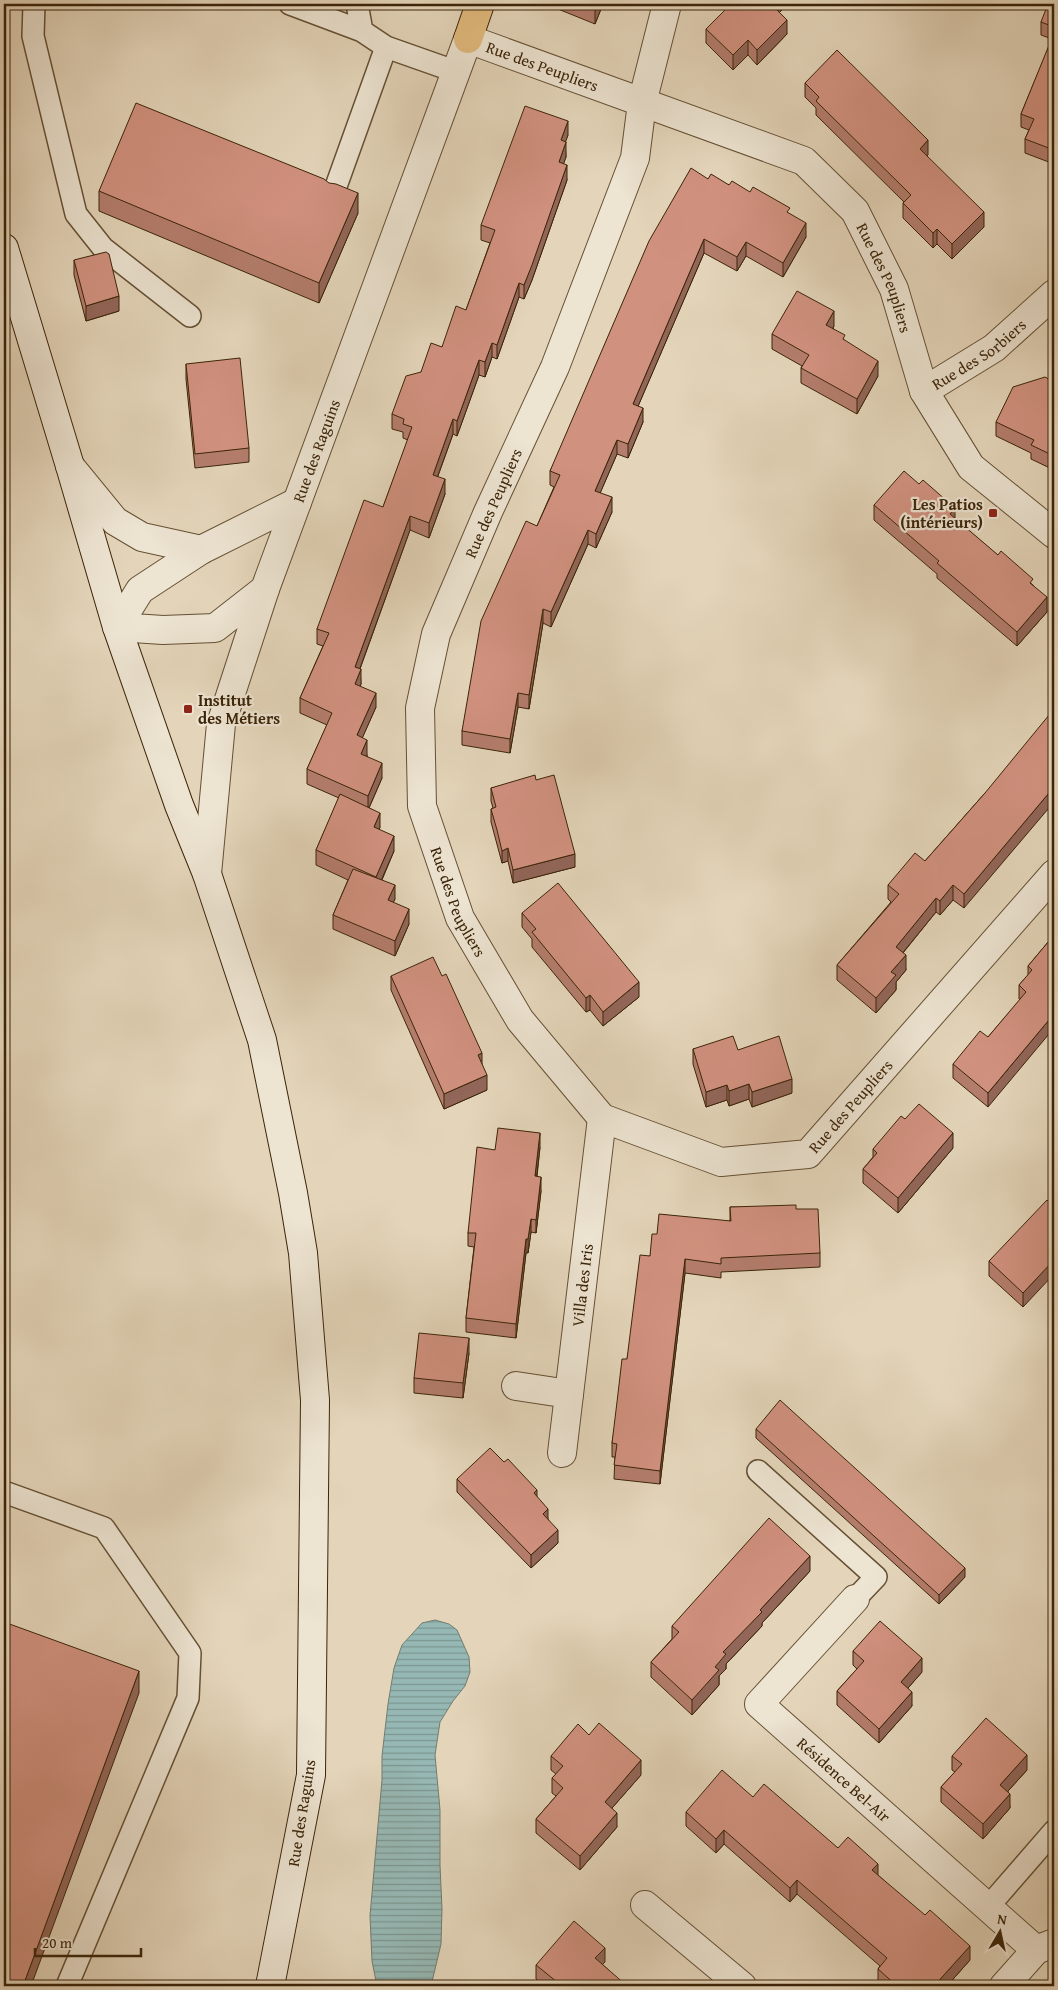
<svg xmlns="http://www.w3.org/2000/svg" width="1058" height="1990" font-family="'Gentium Book Plus',serif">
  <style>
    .water { fill: url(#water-rules); stroke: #727d6f }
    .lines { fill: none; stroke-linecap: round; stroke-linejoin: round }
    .lane-casing { stroke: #655034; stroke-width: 24 }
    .street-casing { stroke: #655034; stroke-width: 30 }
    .secondary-casing { stroke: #3b2408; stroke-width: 30 }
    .primary-casing { stroke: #3b2408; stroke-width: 30 }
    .lane { stroke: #ede4d2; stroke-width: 21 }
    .street { stroke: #ede4d2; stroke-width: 28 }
    .secondary { stroke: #ede4d2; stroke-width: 28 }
    .primary { stroke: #e2ba7d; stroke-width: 28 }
    .wall { fill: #b47d6d; stroke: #3b2408 }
    .shaded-wall { fill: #926659; stroke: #3b2408 }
    .building { fill: #d1917f; stroke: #3b2408 }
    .poi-dot { fill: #8f2418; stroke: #ede4d2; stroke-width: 2 }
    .labels { text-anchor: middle; stroke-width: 4.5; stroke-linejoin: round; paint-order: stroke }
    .street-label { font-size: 16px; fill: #3b2408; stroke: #ede4d2 }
    .poi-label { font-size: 16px; font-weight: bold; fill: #3b2408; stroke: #ede4d2; text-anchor: end }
  </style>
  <defs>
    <pattern id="water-rules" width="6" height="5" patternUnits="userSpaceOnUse" patternTransform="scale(1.25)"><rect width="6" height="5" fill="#96b8b4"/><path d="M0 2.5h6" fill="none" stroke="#7c9590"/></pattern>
  </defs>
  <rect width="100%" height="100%" fill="#e4d5ba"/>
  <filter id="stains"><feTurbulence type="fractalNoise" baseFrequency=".004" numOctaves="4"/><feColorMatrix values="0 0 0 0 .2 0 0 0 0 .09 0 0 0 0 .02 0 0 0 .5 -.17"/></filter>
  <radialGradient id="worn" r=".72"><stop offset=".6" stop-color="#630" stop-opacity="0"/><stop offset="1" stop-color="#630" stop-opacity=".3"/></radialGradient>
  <path class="water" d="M435,1620L449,1624L457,1630L469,1657L470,1672L465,1686L453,1701L440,1722L435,1755L440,1810V1865L442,1909L441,1944L431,1986H377L372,1961L370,1916L382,1780V1756L388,1704L394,1668L402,1645L422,1623Z"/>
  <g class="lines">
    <defs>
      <path id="lane" d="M34,4L33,36L76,214L103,248L190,316
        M290,4L362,31
        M357,4L362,31L386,47L457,72
        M334,192L386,47
        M758,1471L876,1577L855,1599
        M4,1492L104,1528L190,1653L188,1698L67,1986
        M988,1907L1054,1831"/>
      <g id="street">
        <path id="s1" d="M667,4L642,103L635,158L555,367L488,512L436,634L420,708L422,806L460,918L520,1020L602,1118L721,1162L808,1154L1054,874"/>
        <path id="s2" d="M924,391L994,348L1054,294"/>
        <path d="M70,466L115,521L142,537L201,550"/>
        <path d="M265,589L215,628L163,630L117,627L140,590L201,550L297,502"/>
        <path id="s3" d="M207,874L221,724L265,589L468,39L804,161L855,211L894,289L924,391L971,467L1054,534"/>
        <path d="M516,1386L569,1394"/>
        <path id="s4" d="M562,1453L602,1118"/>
        <path id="s5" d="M855,1599L759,1704L1036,1950"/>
        <path d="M645,1905L742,1986"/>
        <path d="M1004,1986L1036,1950L1054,1943"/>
      </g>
      <path id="secondary" d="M4,248L70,466L117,627L179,805L207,874L262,1040L293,1193L303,1253L315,1400L311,1775L270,1986"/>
      <path id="primary" d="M468,39L480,4"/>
    </defs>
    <use href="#lane" class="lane-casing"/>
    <use href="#street" class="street-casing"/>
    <use href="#secondary" class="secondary-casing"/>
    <use href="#primary" class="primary-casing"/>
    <use href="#lane" class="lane"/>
    <use href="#street" class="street"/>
    <use href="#secondary" class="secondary"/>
    <use href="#primary" class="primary"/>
  </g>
  <path class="wall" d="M553,4H608V6L603,4L595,24L553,7Z
    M1054,4V164L1025,153V139L1029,130L1021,127V114L1052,39L1041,35V22Z
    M779,12L787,34L757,65L748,55L733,70L706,43V29Z
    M805,83L928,155L927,156L984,227L952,259L937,244L933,248L903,218V203L904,202L816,115V108L805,97Z
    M568,135L565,142L566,157L563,164L567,180L532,280L524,299L519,297L497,359L492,357L485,377L479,375L457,436L453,434L438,476L445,494L429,538L410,530L360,669L361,684L360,686L376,707L362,738L367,755V756L382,778L369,808L380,827L379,830L394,851L382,880L395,899L393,902L409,924L395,956L333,929V915L348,880L316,865V850L339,798L307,784V769L327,725L300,713V698L323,646L317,644V629L383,507L408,440L403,438V432L392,429V414L421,372L442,347L466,310L490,243L481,240V225Z
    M708,179L729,185L790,214L806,237L783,277L746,256L737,271L704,253L638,406L643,422L628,458L617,454L600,493L612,512L596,548L588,544L551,627L543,623L529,709L518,707L510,753L462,745V731L537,526L554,487L550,485V471Z
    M99,191L358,213L319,303L99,211Z
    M74,260L119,311L86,321L74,275Z
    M834,326L833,328L878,376L857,414L801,383V368L802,366L772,349V334Z
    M186,364L249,448V462L195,468L186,379Z
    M1054,382V470L1031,459V453L996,436V422Z
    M874,505L955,519L1033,585L1047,612L1017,646L937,578V574L874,520Z
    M536,780L575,867L513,883L508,861L502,863L491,822V809L493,808L491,801V788Z
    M985,793L964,908L953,900L940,915L936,912L903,953L906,970L896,982V990L876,1013L837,980V965L891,902L888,899V885L925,861Z
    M522,913L639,997L603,1026L590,1010L586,1012L532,947V939L522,927Z
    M1054,935L988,1107L953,1078V1064L988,1037L1020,1000L1019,999V985L1028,975V966Z
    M391,976L487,1090L444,1109L391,990Z
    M693,1049L738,1050L792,1093L752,1107L749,1099L729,1106L727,1100L706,1107L693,1064Z
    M905,1119L953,1148L898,1213L863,1183V1169L873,1157V1149Z
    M540,1147L537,1177L541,1191L536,1233L531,1232L528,1253H526L516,1338L466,1332V1318L474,1247L468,1246V1233L495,1150Z
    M730,1207L796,1209L820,1253V1267L721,1272V1278L685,1273L660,1484L614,1479L615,1457H612V1443L627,1359L650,1256L657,1234L730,1221Z
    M1054,1207L1023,1307L989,1276V1261Z
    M469,1353L463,1398L414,1393V1378Z
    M756,1429L965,1577L939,1604L756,1438Z
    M457,1479L537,1497L548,1519L558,1543L531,1568L457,1492Z
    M810,1571L762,1623V1626L726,1664V1669L719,1676V1685L692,1715L651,1677V1662L672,1639V1626Z
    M853,1651L922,1672L908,1688L912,1706L879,1743L837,1705V1691L857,1669L853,1665Z
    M589,1735L641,1775L612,1808L617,1827L580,1870L536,1833V1819L556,1796L552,1793V1778L556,1774L551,1770V1756Z
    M952,1756L1027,1770L1008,1791L1010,1808L983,1839L941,1802V1787L955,1772L952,1770Z
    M753,1797L838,1848L878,1875L970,1960L947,1986H881L878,1983V1969L880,1966L797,1894L790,1902L724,1844L716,1853L686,1826V1812Z
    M605,1962L602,1964L626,1986H545L536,1979V1965Z"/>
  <path class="shaded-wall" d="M597,4H603L595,24V9Z
    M773,4H788L772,20V5Z
    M787,20V34L757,65V50Z
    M748,40V55L733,70V55Z
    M568,121V135L561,155V140Z
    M928,140V155L920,163V149Z
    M566,142V157L559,177V162Z
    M567,165V180L532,280L524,299V285Z
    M358,193V213L319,303V283Z
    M984,212V227L952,259V244Z
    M806,223V237L783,277V263Z
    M937,229V244L933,248V233Z
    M704,239V253L633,418V404Z
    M746,242V256L737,271V257Z
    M519,283V297L497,359V345Z
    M119,296V311L86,321V306Z
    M834,311V326L826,339V325Z
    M492,343V357L485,377V362Z
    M479,360V375L457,436V421Z
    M878,361V376L857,414V399Z
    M643,408V422L628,458V444Z
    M453,419V434L433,489V475Z
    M617,440V454L595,505V491Z
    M445,479V494L429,538V523Z
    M612,497V512L596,548V534Z
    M955,508V523L950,514Z
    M410,516V530L355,682V667Z
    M588,530V544L551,627V612Z
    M1047,597V612L1017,646V632Z
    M543,609V623L529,709V695Z
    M361,669V684L355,698V684Z
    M376,693V707L357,750V735Z
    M518,693V707L510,753V739Z
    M367,740V755L361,769V754Z
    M382,763V778L368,810V796Z
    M1054,787V802L964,908V894Z
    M380,813V827L374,842V827Z
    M394,836V851L376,892V877Z
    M508,848V861L502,863V851Z
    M575,854V867L513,883V870Z
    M395,885V899L388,914V900Z
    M953,885V900L940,915V901Z
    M936,898V912L896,961V947Z
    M409,909V924L395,956V941Z
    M906,955V970L896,982V990L876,1013V998L891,972Z
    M639,982V997L603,1026V1012Z
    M590,995V1010L586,1012V998Z
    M1054,1014V1028L988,1107V1093Z
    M482,1053V1068L478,1055Z
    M487,1075V1090L444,1109V1094Z
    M792,1079V1093L752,1107V1092Z
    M749,1084V1099L729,1106V1091Z
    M727,1085V1100L706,1107V1092Z
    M540,1133V1147L535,1190V1176Z
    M953,1133V1148L898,1213V1198Z
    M541,1177V1191L536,1233V1220Z
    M531,1219V1232L528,1253V1239Z
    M526,1239V1253L516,1338V1324Z
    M685,1259V1273L660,1484V1471Z
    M1054,1260V1274L1023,1307V1293Z
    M469,1338V1353L463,1398V1383Z
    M537,1490V1504L534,1493Z
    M548,1509V1523L543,1514Z
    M558,1530V1543L531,1568V1555Z
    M810,1556V1571L762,1623V1626L726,1664V1669L719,1676V1685L692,1715V1700L723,1652L760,1610Z
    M965,1568V1577L939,1604V1595Z
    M922,1658V1672L901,1696V1682Z
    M139,1671V1693L31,1986H23Z
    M912,1692V1706L879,1743V1729Z
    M1027,1755V1770L1000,1800V1785Z
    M641,1760V1775L605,1816V1802Z
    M1010,1794V1808L983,1839V1824Z
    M617,1813V1827L580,1870V1856Z
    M724,1830V1844L716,1853V1839Z
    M878,1864V1878L872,1870Z
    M797,1880V1894L790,1902V1888Z
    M970,1946V1960L947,1986H934Z
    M605,1948V1962L595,1972V1958Z"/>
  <path class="building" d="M582,4H597L595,9Z
    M731,4H773L772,5L787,20L757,50L748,40L733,55L706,29Z
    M1048,4H1054V27L1041,22Z
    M1054,33V150L1025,139L1034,119L1021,114Z
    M837,50L928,140L920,149L984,212L952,244L937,229L933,233L903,203L911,195L816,101L819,97L805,83Z
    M136,103L324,179L329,183L336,184L358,193L319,283L99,191Z
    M525,106L568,121L561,140L566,142L559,162L567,165L532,265L524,285L519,283L497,345L492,343L485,362L479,360L457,421L453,419L433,475L445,479L429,523L410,516L355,667L361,669L355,684L376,693L357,735L367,740L361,754L382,763L368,796L307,769L332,713L300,698L329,633L317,629L364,500L383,507L412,427L403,424L404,419L392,414L406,376L421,372L431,343L442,347L456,306L466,310L495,230L481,225Z
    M691,168L708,179L711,174L729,185L732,181L750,192L753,187L790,208L787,212L806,223L783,263L746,242L737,257L704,239L633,404L643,408L628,444L617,440L595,491L612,497L596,534L588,530L551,612L543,609L529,695L518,693L510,739L462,731L481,621L526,521L537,526L560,475L550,471L649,241Z
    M106,252L109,254L119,296L86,306L74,260Z
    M797,291L834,311L826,325L845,335L843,339L878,361L857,399L801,368L809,355L772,334Z
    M240,358L249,448L195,454L186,364Z
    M1045,377L1054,382V456L1031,445L1034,440L996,422L1013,387Z
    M904,471L919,484L923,480L955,508L950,514L998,555L1001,551L1033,579L1030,583L1047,597L1017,632L937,563L939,561L874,505Z
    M1054,709V787L964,894L953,885L940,901L936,898L896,947L906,955L891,972L896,975L876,998L837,965L899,894L888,885L915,853L925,861L985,793Z
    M535,775L536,780L554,775L575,854L513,870L508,848L502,851L497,830L491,809L496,807L491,788Z
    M340,794L380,813L374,827L394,836L376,877L316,850Z
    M353,869L395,885L388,900L409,909L395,941L333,915Z
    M558,883L639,982L603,1012L590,995L586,998L532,932L536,929L522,913Z
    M1054,935V1014L988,1093L953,1064L980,1031L988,1037L1026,992L1019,985L1032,970L1028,966Z
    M433,957L442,976L446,974L482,1053L478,1055L487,1075L444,1094L391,976Z
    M733,1036L738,1050L779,1036L792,1079L752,1092L749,1084L729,1091L727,1085L706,1092L693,1049Z
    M919,1104L953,1133L898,1198L863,1169L877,1153L873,1149L901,1116L905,1119Z
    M498,1128L540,1133L535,1176L541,1177L536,1220L531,1219L528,1239H526L516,1324L466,1318L476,1233H468L477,1147L495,1150Z
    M1047,1200L1054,1207V1260L1023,1293L989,1261Z
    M796,1205V1209H818L820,1253L721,1258V1264L685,1259L660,1471L614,1465L617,1444L612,1443L617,1402L622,1359H627L640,1255L650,1256L652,1234H657L659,1214L731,1221L730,1207Z
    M419,1333L469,1338L463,1383L414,1378Z
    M780,1400L965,1568L939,1595L756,1429Z
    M490,1448L504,1462L508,1459L537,1490L534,1493L548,1509L543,1514L558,1530L531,1555L457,1479Z
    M769,1518L810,1556L760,1610L762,1612L723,1652L726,1654L715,1667L719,1670L692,1700L651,1662L679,1632L672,1626Z
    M880,1621L922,1658L901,1682L912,1692L879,1729L837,1691L864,1661L853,1651Z
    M4,1622L139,1671L23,1986H4Z
    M986,1718L1027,1755L1000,1785L1010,1794L983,1824L941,1787L962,1764L952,1756Z
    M599,1723L641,1760L605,1802L617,1813L580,1856L536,1819L563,1788L552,1778L563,1766L551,1756L578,1724L589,1735Z
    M722,1770L753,1797L764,1784L838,1848L848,1837L878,1864L872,1870L925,1915L930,1910L970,1946L934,1986H897L878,1969L887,1958L797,1880L790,1888L724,1830L716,1839L686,1812Z
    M574,1921L605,1948L595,1958L626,1985L625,1986H562L536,1965Z"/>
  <g class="poi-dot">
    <rect x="988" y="508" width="10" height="10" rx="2.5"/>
    <rect x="183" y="704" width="10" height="10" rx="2.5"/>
  </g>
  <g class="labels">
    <g class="street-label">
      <text dy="6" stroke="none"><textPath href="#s3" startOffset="958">Rue des Peupliers</textPath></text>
      <text dy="6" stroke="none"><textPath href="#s3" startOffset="1381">Rue des Peupliers</textPath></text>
      <text dy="6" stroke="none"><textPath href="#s2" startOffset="66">Rue des Sorbiers</textPath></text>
      <text dy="6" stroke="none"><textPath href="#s3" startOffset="440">Rue des Raguins</textPath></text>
      <text transform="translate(493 503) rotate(-66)" y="6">Rue des Peupliers</text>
      <text dy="6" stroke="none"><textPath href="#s1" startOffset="950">Rue des Peupliers</textPath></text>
      <text dy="6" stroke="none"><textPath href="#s1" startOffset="1490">Rue des Peupliers</textPath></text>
      <text dy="6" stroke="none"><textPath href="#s4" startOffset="169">Villa des Iris</textPath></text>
      <text dy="6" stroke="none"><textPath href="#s5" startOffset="256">Résidence Bel-Air</textPath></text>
      <text transform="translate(301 1813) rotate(-81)" y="6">Rue des Raguins</text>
    </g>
    <g class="poi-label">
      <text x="983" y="510">Les Patios<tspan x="983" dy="18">(intérieurs)</tspan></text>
      <text x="198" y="706" text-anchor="start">Institut<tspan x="198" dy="18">des Métiers</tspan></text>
    </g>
  </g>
  <rect width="1058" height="1990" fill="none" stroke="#e4d5ba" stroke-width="20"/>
  <rect x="5" y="5" width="1048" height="1980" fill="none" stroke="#3b2408" stroke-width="2.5"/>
  <rect x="10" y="10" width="1038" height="1970" fill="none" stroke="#3b2408"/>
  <g transform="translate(1000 1932) rotate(9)" stroke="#ede4d2" stroke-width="4" paint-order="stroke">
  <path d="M0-4L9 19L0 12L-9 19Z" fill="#3b2408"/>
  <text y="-8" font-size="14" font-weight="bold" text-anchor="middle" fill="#3b2408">N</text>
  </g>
  <path d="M35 1948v8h106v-8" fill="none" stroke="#3b2408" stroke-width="2.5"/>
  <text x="42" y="1948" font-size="15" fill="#3b2408" stroke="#ede4d2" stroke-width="4" paint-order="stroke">20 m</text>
  <rect width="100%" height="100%" filter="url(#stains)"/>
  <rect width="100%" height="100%" fill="url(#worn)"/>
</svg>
